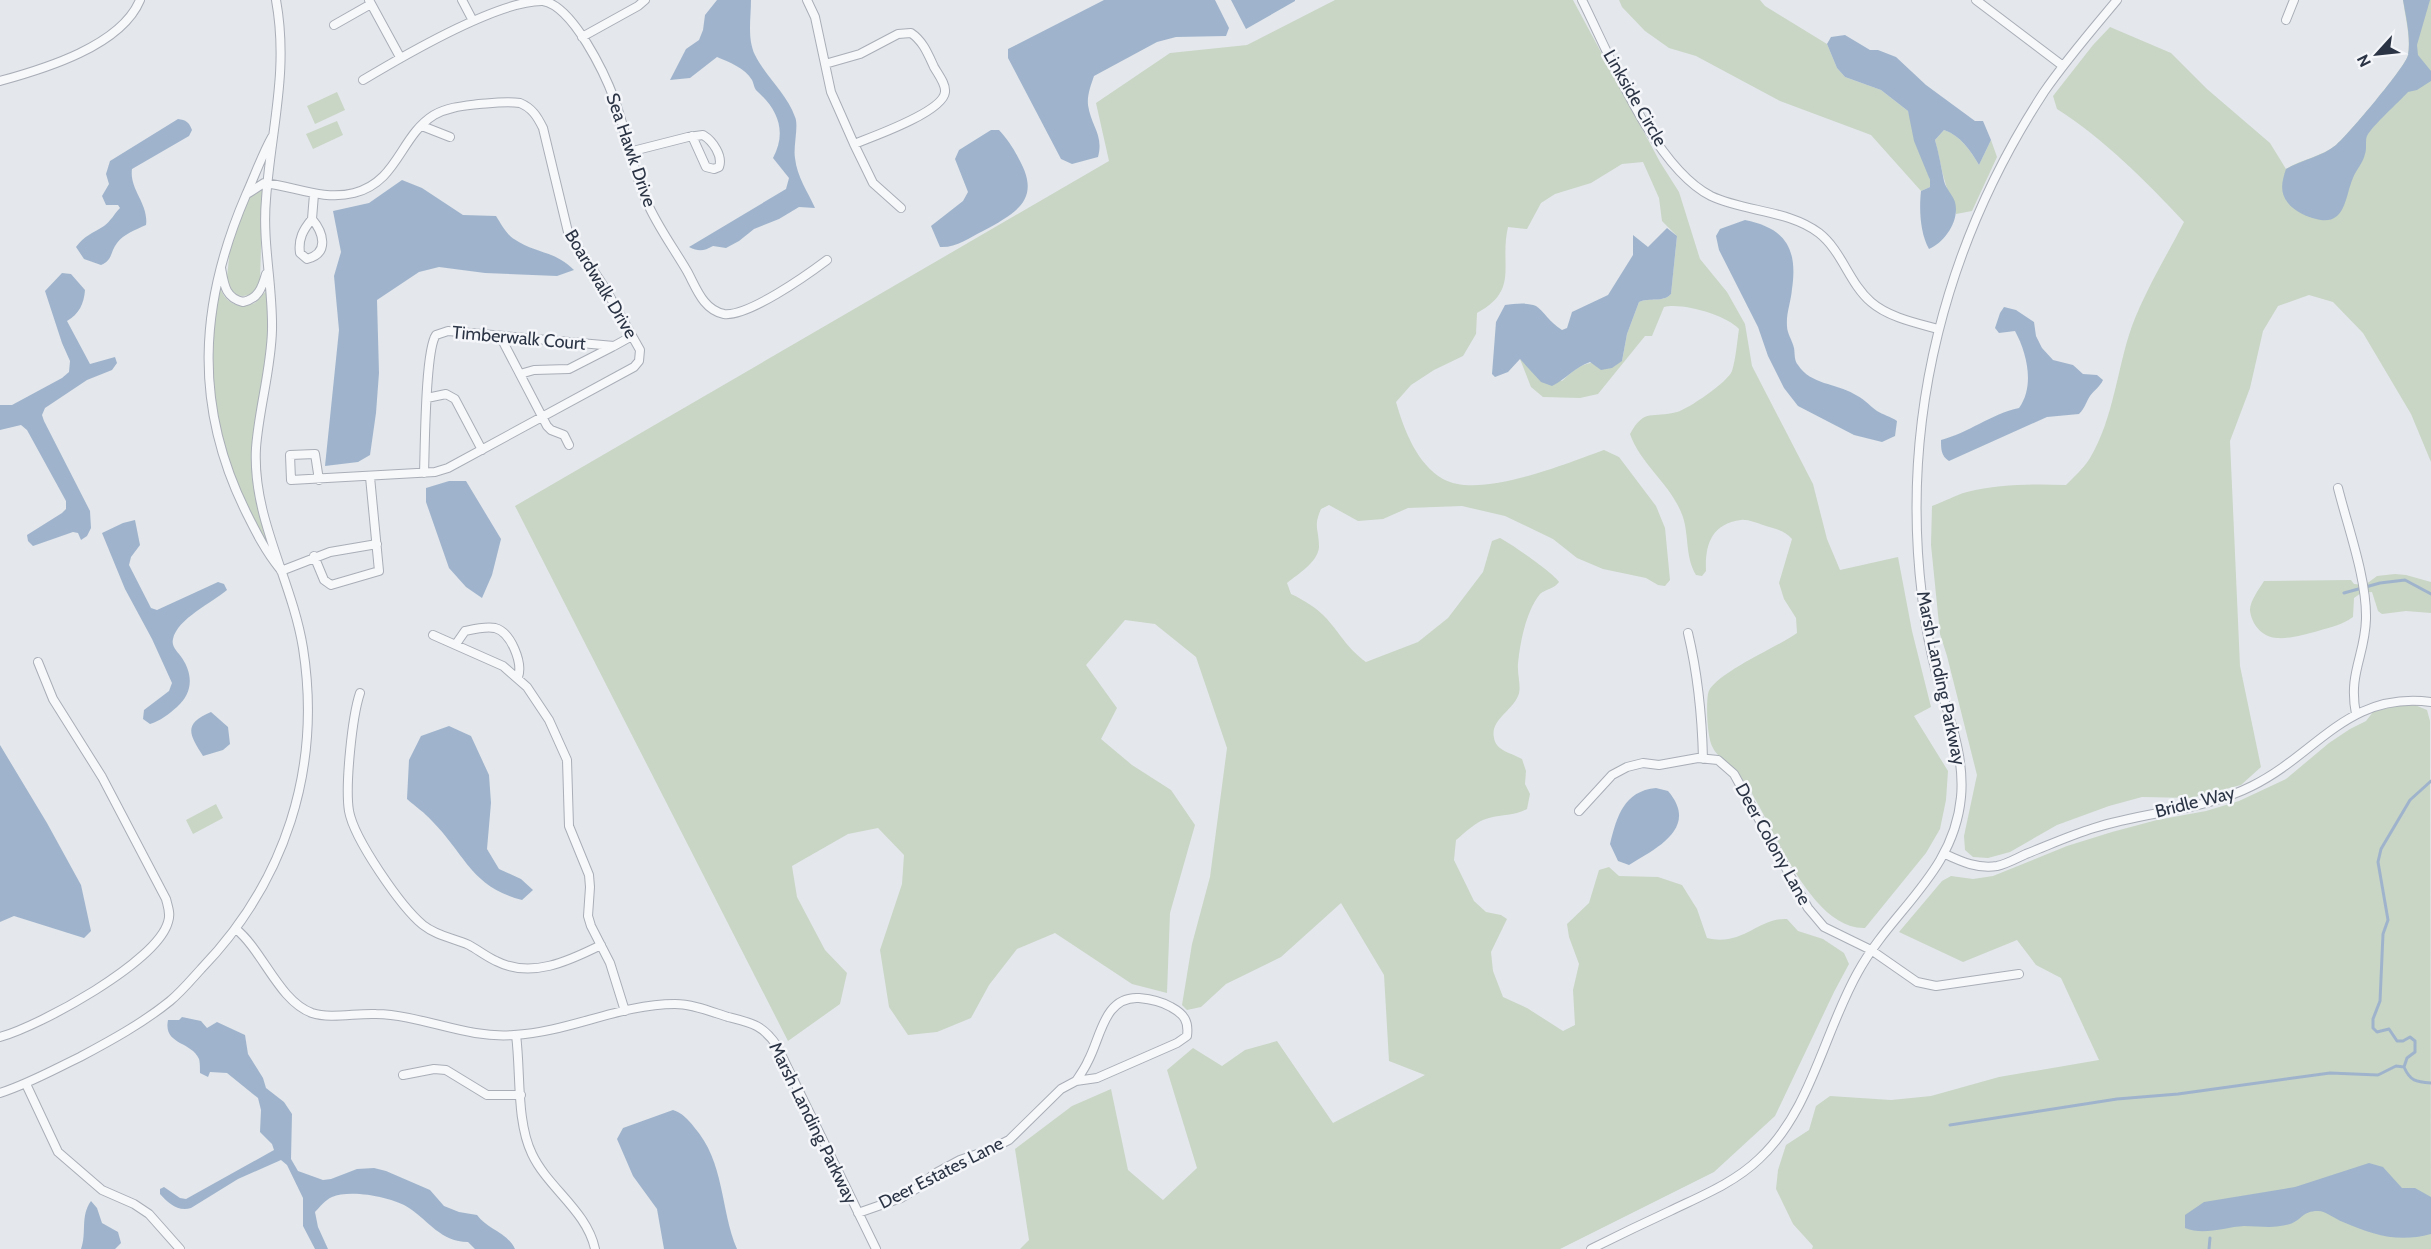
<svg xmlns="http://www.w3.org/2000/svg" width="2431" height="1249" font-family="Cabin,sans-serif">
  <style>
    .green { fill: #c9d6c5 }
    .water { fill: #9fb4cc }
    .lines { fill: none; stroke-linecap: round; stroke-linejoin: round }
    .stream { stroke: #9fb4cc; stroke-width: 3 }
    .minor-casing { stroke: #a9aeb7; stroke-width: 10 }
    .minor { stroke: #f7f8fa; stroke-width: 8 }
    .labels { text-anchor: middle; stroke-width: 5; stroke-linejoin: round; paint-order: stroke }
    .street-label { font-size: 18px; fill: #2b3445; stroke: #f4f6f9 }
  </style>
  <rect width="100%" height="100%" fill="#e4e7ec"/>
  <path class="green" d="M1335,0H1573L1660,162L1679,192L1700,259L1727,292L1745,324L1752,366L1813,484L1827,539L1840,570L1898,557L1912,631L1931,707L1914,716L1948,771L1946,800L1940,829L1926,853L1865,928C1811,930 1774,827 1749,789C1744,782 1739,773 1732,767C1726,761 1717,756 1713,748C1707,739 1706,705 1708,694C1711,675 1778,647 1797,633L1796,618L1784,599L1779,583L1792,539C1784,530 1775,529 1763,525C1757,523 1747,519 1741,520C1711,524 1705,545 1706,571L1702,576L1696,575C1684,555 1690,532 1681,512C1669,483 1640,463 1630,434C1645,407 1652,419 1677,412C1688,409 1728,382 1732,371C1736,358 1737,342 1739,329C1727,315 1681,302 1664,307L1652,336H1645L1598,394L1580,398L1543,397L1531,387L1520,359L1527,365L1562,381C1585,359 1592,362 1622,361L1627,334L1639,302C1650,297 1663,303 1671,294L1677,236L1662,221L1659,198L1643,162L1622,164L1591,183L1555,194L1541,203L1527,229L1508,227C1499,265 1520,290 1477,313L1476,334L1463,356L1434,370L1411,385L1396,402C1404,430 1417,464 1443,479C1480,500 1567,463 1604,450L1619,457L1656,506L1665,528L1670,580L1665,586L1658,585L1646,578L1603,569L1577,558L1553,539L1505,516L1462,506L1408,508L1383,519L1358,521L1329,505L1321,509C1313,527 1319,529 1319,547C1318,562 1298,574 1287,583L1291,594C1304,600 1317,608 1327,619C1342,636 1347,648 1366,662L1418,642L1448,618L1483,572L1492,541L1500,538C1510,543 1555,574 1559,582C1554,589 1546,589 1540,594C1526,611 1520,643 1518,664C1517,674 1522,688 1518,696C1512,711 1490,720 1494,738C1496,751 1512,753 1522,759L1526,771L1525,784L1530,794L1527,809C1514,816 1503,814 1489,818C1476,821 1466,832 1456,840L1454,860L1474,901L1486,912L1501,915L1507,919L1491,952L1493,971L1503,997L1527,1008L1563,1031L1575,1025L1573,990L1579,964L1569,937L1567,924L1589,903L1599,870L1609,867L1619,876L1658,877L1682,885L1697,909L1707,938C1742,947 1759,917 1787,919L1798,931L1823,939L1844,953L1849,964L1834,992L1775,1116L1714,1172L1560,1249H1020L1029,1240L1015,1149L1072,1106L1111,1089L1128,1170L1163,1200L1197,1168L1167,1070L1193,1048L1222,1066L1245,1050L1277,1041L1333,1123L1425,1075L1389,1061L1384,975L1341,903L1281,957L1226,984L1201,1007L1187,1010L1182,1005L1192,944L1210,877L1227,748L1196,657L1155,624L1125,620L1086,665L1117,708L1101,739L1132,765L1171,790L1195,825L1170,913L1167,993L1132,984L1055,933L1017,949L989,985L971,1018L937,1032L908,1035L889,1007L880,950L902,884L904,855L878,828L848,834L792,866L797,897L825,950L847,973L840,1004L788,1041L515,506L1109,161L1096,103L1170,53L1247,45Z
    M1619,0H1760L1765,6L1827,44L1837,68L1845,77L1881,90L1908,111L1930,180V187L1921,191L1871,135L1780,101L1696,56L1669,48L1645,31L1622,7Z
    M2403,0H2431V462L2411,414L2363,333L2333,302L2309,295L2278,306L2263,331L2250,388L2230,441L2240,666L2261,767L2241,785L2191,798L2142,797L2109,806L2057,825L2010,852L1988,858L1973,857L1965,850L1964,836L1977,775L1947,656L1940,634L1931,545L1932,506C1944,502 1955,495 1967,492C2000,484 2033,484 2066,485C2074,477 2084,468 2090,458C2114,418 2117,368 2132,326C2146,289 2166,257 2184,222C2146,181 2104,139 2057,109L2053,96L2093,45L2110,27L2171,53L2207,89L2270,143L2286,169C2302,159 2323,156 2336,145C2347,136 2407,65 2408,55C2411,37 2405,17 2403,0Z
    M337,92L345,110L315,124L307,106Z
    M337,121L343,135L313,149L306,134Z
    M1944,130C1961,136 1970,150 1979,165L1991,140L1997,157L1972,211L1956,214C1955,201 1948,194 1945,182C1941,169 1939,154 1935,140Z
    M263,187L260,280C256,294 249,298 235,295L228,284L227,277L231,239L247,200Z
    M219,284C223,302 237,310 255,303L266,291L267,292L268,349L253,445L264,531L270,548C261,539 254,521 248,509C212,435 207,364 219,284Z
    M2395,574L2406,575L2431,582V613L2406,611L2382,614L2378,611L2372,592L2361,593L2354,598L2353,617C2342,625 2331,627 2318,631C2306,634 2290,639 2277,638C2263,638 2251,624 2250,610C2250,601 2259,589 2264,581L2351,580L2354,584L2365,585L2377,576Z
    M2398,705H2415L2427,710L2430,721L2431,1249H1812L1813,1246L1793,1224L1776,1189L1778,1170L1786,1145L1809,1130L1816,1106L1830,1096L1891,1100L1931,1096L1999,1077L2099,1060L2061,978L2036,965L2017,940L1963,962L1899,932L1942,881L1951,876L1973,879L1993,876L2067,846L2112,832L2157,820L2206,811L2239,801L2286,779L2329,743L2350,729L2366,721L2373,712Z
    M216,804L223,818L193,834L186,820Z"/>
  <path class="water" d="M717,0H751C751,18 747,38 755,55C766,77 787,94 795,117C799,125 793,147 795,158C797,177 808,192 815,208L799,207L779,219L754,229L739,241L726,248L713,246C704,251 699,252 689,247L786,189L789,178L773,158C787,132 778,110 758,92C754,89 754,84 752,80C745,68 729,62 717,57L690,78L670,80L686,49L699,40L703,30L705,15Z
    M1104,0H1215L1229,28L1226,36L1176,37L1157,42L1094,76C1091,85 1087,95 1088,105C1091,126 1104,135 1098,157L1072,164L1061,159L1008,58V49Z
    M1231,0H1295V1L1246,29Z
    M2403,0H2430L2417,45L2418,55L2431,71V81L2417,90L2408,92C2399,102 2372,126 2367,136C2365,140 2367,149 2365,154C2363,163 2356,170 2353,178C2345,196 2346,227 2316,219C2307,217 2294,211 2288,203C2279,192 2282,181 2286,169C2302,160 2323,156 2336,145C2347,136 2407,65 2408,55C2411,38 2406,17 2403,0Z
    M1845,35L1870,50H1878L1896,57L1926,85L1975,121H1983L1991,140L1979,165C1970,150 1961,136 1944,130L1935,140C1939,153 1941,167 1944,181C1946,189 1953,195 1955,202C1960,220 1945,242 1929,249C1920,233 1919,209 1921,191L1930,187V180L1914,141L1908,111L1881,90L1845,77L1837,68L1827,44L1831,37Z
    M178,119C186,120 189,122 192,130L189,136L132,169C129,189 149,204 146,225C135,230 124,234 117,243C110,252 113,260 101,265L84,259L76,247C84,236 93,233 104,226C110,222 115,213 120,208L118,205H106L102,196L109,184L106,174L110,161Z
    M991,130H999C1008,140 1014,149 1020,161C1041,200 1016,213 983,231C969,238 956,248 940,247L931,226L963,201L968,192L955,159L959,150Z
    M402,180L422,188L463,215L496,216C501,224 507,235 514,239C536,254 554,250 574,270L557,276L485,273L439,267L419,272L377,300L379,373L376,413L370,455L358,462L325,466L339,330L334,276L341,252L333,211L369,203Z
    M1745,220C1785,228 1798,248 1792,289C1791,302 1786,313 1787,326C1787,333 1792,340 1794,348C1795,353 1794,361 1798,365C1811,385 1836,383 1854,394C1863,398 1869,405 1877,411C1883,415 1890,416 1897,421L1895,436L1882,442L1854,435L1798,406L1784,388L1768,356L1758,327L1719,250L1716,236L1720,229Z
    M1667,228L1677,236L1671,294C1663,303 1650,297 1639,302L1627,334L1622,361L1612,368L1601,370L1590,362C1575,367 1566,379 1552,386L1541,382L1520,359L1508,372L1495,377L1492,374L1496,322L1505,305C1514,304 1527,302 1536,306C1543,310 1550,323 1562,330L1567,328L1572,312L1608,295L1633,255V235L1648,247Z
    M62,273L71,274L85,290C84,304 79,314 67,321L90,364L115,357L117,363L112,370L87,380L45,408L42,415L44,421L90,511L91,528L87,536L81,540L78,533L73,532L33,546L28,541L27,535L62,513L66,509V501L27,430L21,425L0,430V405H12L62,378L69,372L70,361L62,343L45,291Z
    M2004,307L2016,310L2034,322L2036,336L2042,348L2053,360L2073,365L2083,374L2097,375L2103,380C2100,387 2094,390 2090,396C2086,402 2085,408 2079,414L2047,417L1949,461C1941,456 1941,449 1941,440C1968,433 1991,414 2019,408C2035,386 2027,353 2015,331L1999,333L1995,328L2000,313Z
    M449,481H466L501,539L492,575L482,598L466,587L449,568L426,502V488Z
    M135,520L140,545L131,557L129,565L151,608L157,610L218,582L224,584L227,590C213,602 177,619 173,639C171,647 178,652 182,658C194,676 192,694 177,707C169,714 160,721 150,724L143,719L144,710L169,691L172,683L152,639L125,589L102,533L123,523Z
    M211,712L228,727L230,744L223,750L203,756C189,734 183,724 211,712Z
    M449,726L471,736L489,775L491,803L487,849L499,869L521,879L533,890L522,900C471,887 465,854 432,821C425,813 415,806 407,799L409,760L421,736Z
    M0,745L47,823L81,885L91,931L84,938L14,916L0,922Z
    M1656,788L1668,791C1700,828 1655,849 1629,865L1618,861L1610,844C1617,816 1624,791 1656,788Z
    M182,1017L201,1021L207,1028L217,1022L245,1035L248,1054L263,1078L266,1088L284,1102L292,1114L291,1159L298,1171L323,1180L331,1179L357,1169L374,1168L386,1171L430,1190L444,1206L459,1212L477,1215C487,1229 508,1233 515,1249H475L468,1242C441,1242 429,1221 409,1208C393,1197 350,1189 332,1197C325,1200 320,1207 315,1212L318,1227L328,1249H315L303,1226V1198L287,1165L281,1160L238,1179L191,1208C178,1212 168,1203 160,1194V1189L164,1187L180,1198L186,1199L274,1150L272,1144L260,1132L261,1110L258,1098L227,1073L210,1072L208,1077L200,1073C200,1069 200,1062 199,1059C191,1041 163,1045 168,1020H179Z
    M673,1110C682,1113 688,1119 694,1127C725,1162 720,1209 737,1249H664L657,1209L633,1176L617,1139L623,1128Z
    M2369,1163L2383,1167L2402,1188H2415L2431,1197V1234C2398,1243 2373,1235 2343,1222C2335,1219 2326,1211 2318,1211C2302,1211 2302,1220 2290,1224C2275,1229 2259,1226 2244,1226C2225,1227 2204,1236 2185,1228V1215L2204,1202L2295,1187Z
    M91,1201L97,1208L102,1223L118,1232L121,1243L115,1249H81C87,1233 80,1216 91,1201Z"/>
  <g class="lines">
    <path class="stream" d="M2344,593L2380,583L2405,580L2431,594
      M2431,781L2410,800L2381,849L2378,862L2388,920L2383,934L2380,1001L2373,1019V1028L2377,1032L2389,1029L2397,1041H2403L2410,1037L2415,1041V1052L2407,1058L2404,1067C2410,1081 2416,1082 2431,1083
      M1950,1125L2117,1099L2178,1094L2330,1073L2378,1075L2396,1066L2404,1067
      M2209,1249L2210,1238"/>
    <defs>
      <path id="minor" d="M369,0L400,57
        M462,0L472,19
        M807,0L815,17L831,92L854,144L873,183L901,208
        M1582,0C1610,56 1654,167 1711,196C1745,212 1789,210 1819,233C1842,251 1849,283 1871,302C1888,317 1916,323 1938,329
        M1976,0L2063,66
        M2286,20L2294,0
        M334,25L371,4
        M582,37L638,6L645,0
        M825,64L860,54L898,34L911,33C923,41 928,54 934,67C938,74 946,84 945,92C943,112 872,137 854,144
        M363,80C403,56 498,0 543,1C573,6 605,74 615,101C627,134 632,168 646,200C657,226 673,247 687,271C696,287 703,310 724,314C748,317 807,275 827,260
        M0,81C44,69 121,46 140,0
        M422,126L450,137
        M272,137C262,155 255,175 246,195C199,304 193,406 247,514C257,534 266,552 280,569
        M629,152L688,137L703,135C713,141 723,156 719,167L714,169L706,167L692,136
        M247,194L264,183C294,186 323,201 354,193C398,182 400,136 434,115C448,107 463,106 479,104C492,103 507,101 520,103C532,108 537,116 543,128L568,232L605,288L640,350L639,361L634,367L448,468L435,472L291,480L290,455L315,454L319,480
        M312,219C303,230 298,239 300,253L307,259C330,253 323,232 312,219L314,194
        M221,268C224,284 225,298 243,302C258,299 262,288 266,274
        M500,336L547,426L551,430L564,435L569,445
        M520,374L534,370L569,369L612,347
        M427,398L446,394L455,399L482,450
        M424,473C425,449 425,350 436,335L448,331L614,346L632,336
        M2338,488C2348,528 2367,579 2366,619C2365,656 2348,673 2356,714
        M314,556L324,580L331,585L379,571L370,477
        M281,571L330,552L377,544
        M1688,633C1698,675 1702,716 1703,759
        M433,635L503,666L527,687L549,720L567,760L569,826L589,875L590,887L588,916L591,926L610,963L625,1011
        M456,644L465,631C474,629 486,626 495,628C511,632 523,663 518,677
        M360,693C352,717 345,786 349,811C354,839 401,907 423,925C437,936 453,938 469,945C478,950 487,957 496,961C531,979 569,961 601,945
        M1579,811L1612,775L1627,767L1643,763L1659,765L1698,758L1718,760L1734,774L1808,908L1824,927L1871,950L1917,982L1936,986L2019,974
        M1945,854C1962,862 1978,869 1997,866C2007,864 2017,858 2026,854C2049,845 2071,835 2094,828C2146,811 2203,811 2252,786C2317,754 2348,691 2431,702
        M236,929C263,951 279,1001 312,1013C330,1019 356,1013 376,1014C423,1015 466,1039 514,1035C569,1032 620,1004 675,1004C693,1004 712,1012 728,1017C752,1023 763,1025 777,1046L876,1249
        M516,1035C521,1072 516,1121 532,1154C548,1188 587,1211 595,1249
        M0,1037C40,1026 157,962 168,922C171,914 168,907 166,899L102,777L53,699L38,662
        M403,1075L434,1069L446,1070L487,1095H521
        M26,1084L58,1152L102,1190L134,1204L149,1214L180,1249
        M0,1093C28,1084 53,1070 80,1057C110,1041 143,1023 170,1001C181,992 191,980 201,969C285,882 322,769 303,648C292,580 252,518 256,448C259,408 271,370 272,330C273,286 262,243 266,199C271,129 289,71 276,0
        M858,1213L901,1198L919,1187L934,1174L960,1160L989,1150L1009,1140L1061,1089L1076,1081L1097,1078L1177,1043L1187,1036C1189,1021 1184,1014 1171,1007C1161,1001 1150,999 1139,998C1104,996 1101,1037 1088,1061C1085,1068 1080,1075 1076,1081
        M1591,1249C1617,1236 1644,1223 1670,1211C1701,1196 1734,1183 1759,1159C1811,1111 1824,1032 1858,972C1892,910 1954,873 1961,797C1965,755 1948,715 1937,676C1930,650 1925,623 1922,596C1900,418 1946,242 2044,92C2066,60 2092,30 2117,0"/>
    </defs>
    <use href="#minor" class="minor-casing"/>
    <use href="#minor" class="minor"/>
  </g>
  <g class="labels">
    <g class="street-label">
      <text transform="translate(1635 98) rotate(60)" y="6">Linkside Circle</text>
      <text transform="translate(631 150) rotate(71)" y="6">Sea Hawk Drive</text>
      <text transform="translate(601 284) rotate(59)" y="6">Boardwalk Drive</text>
      <text transform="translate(519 338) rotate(5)" y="6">Timberwalk Court</text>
      <text transform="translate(1941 678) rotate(78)" y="6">Marsh Landing Parkway</text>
      <text transform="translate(2195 802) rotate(-14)" y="6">Bridle Way</text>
      <text transform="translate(1773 844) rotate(61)" y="6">Deer Colony Lane</text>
      <text transform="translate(813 1123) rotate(64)" y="6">Marsh Landing Parkway</text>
      <text transform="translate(941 1173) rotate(-27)" y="6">Deer Estates Lane</text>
    </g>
  </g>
  <g transform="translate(2377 54) rotate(243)" stroke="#f4f6f9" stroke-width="4.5" paint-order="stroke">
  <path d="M0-4.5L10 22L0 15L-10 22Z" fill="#2b3445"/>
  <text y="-9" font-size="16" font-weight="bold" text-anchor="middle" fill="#2b3445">N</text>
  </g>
</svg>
